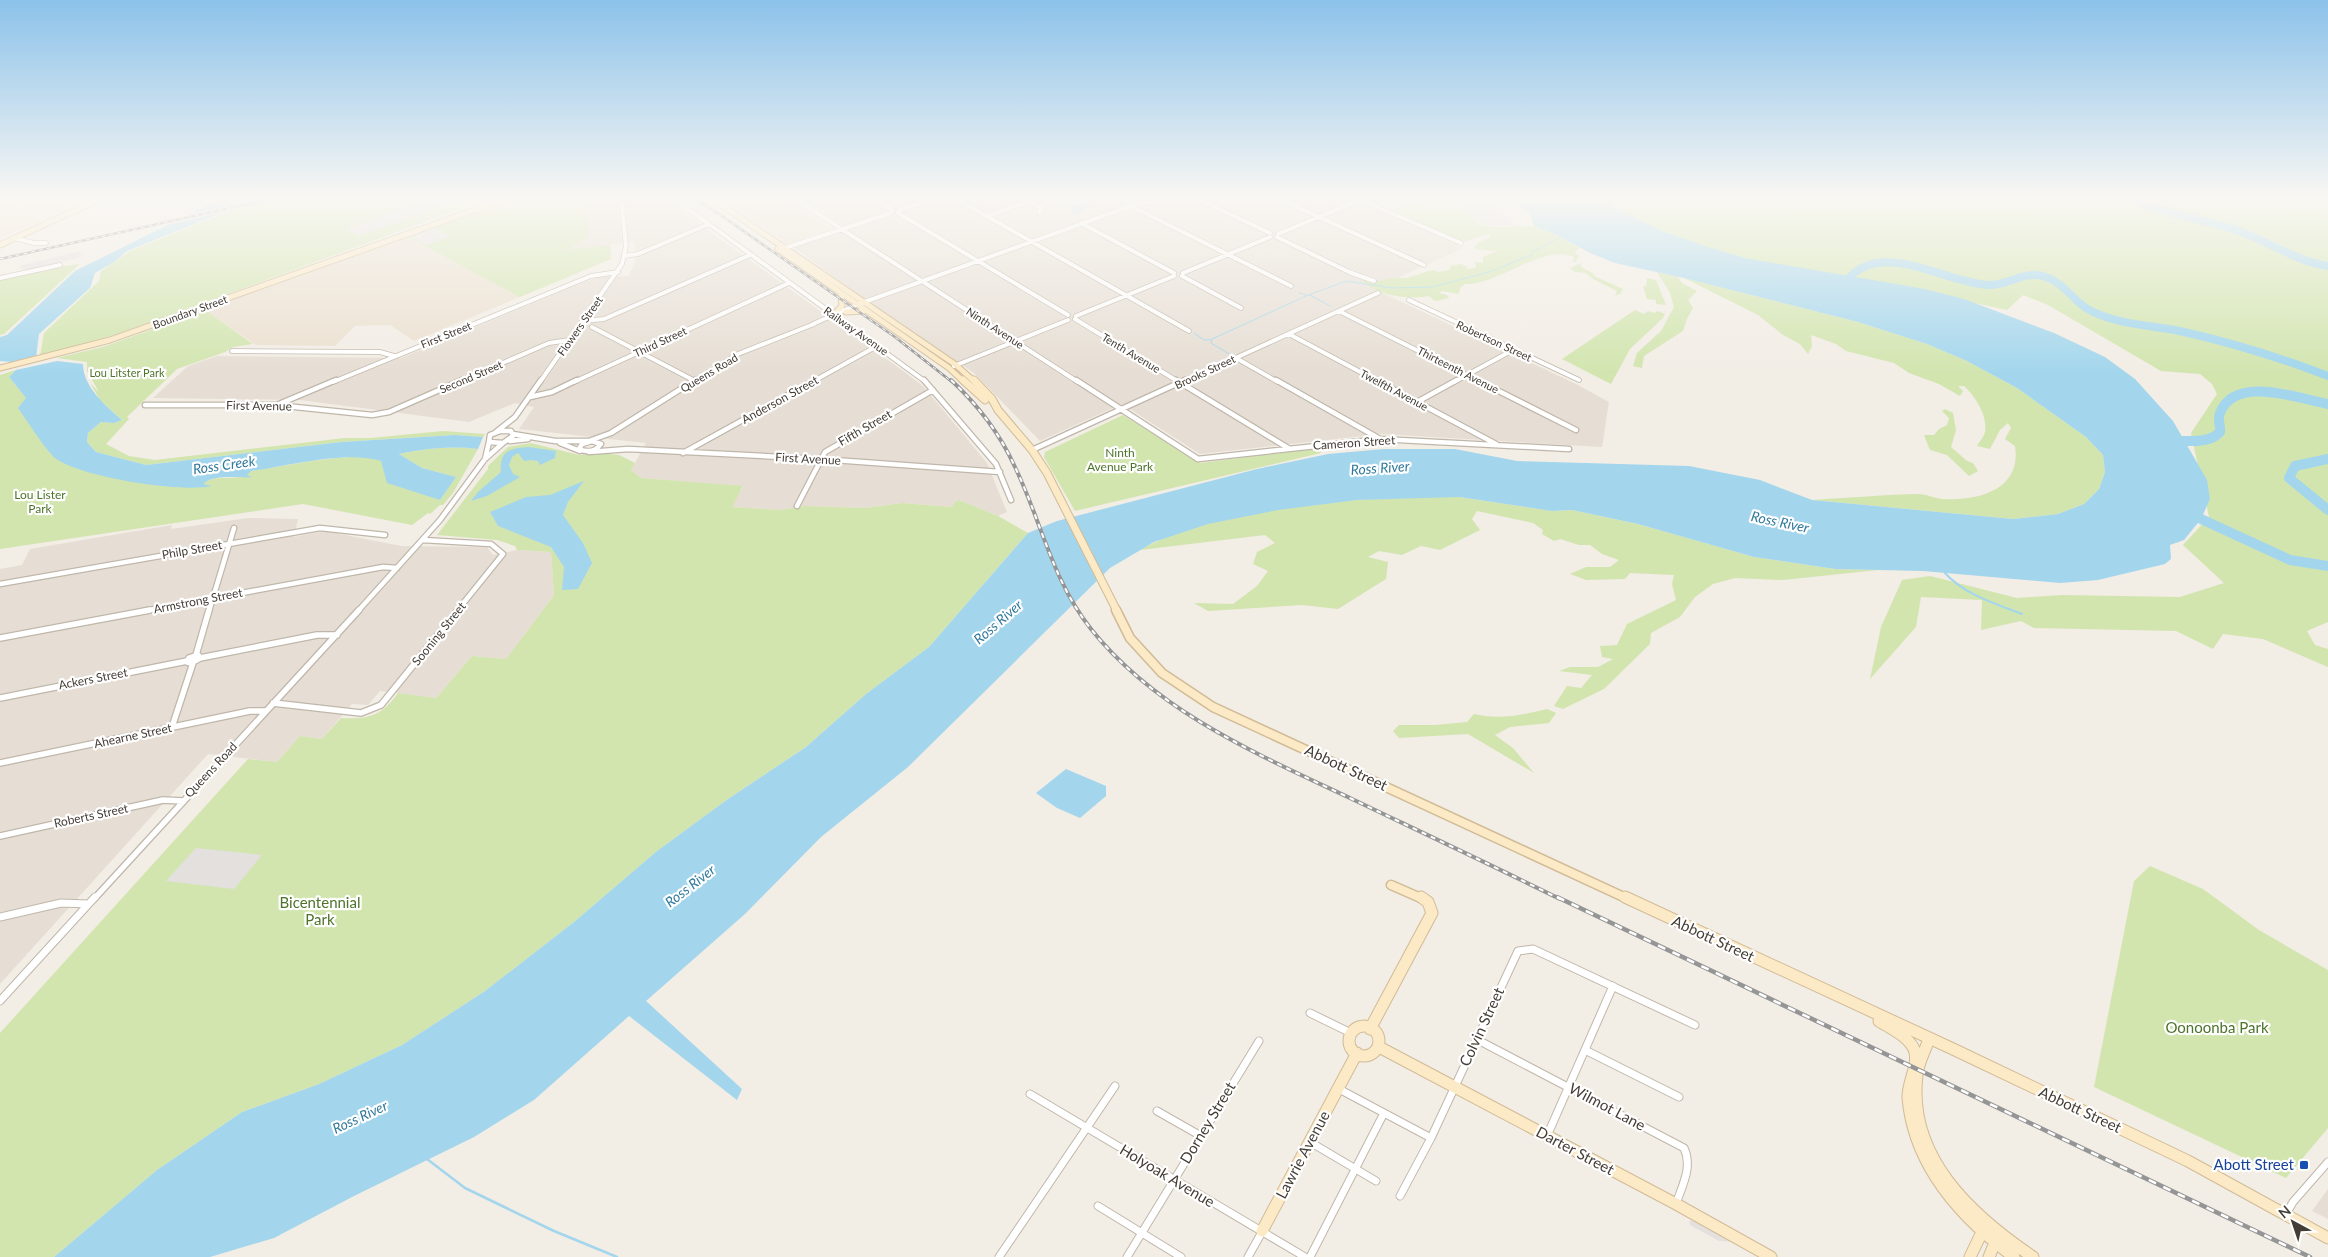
<svg xmlns="http://www.w3.org/2000/svg" width="2328" height="1257" font-family="Lato,sans-serif">
  <style>
    .residential { fill: #e6ded4 }
    .commercial { fill: #f4e1d1 }
    .education { fill: #ebe0d0 }
    .green { fill: #d2e5af }
    .parking { fill: #e3e0dd }
    .water { fill: #a3d6ed }
    .pier { fill: #f2ede5 }
    .lines { fill: none; stroke-linecap: round; stroke-linejoin: round }
    .stream-far2 { stroke: #a3d6ed; stroke-width: 1 }
    .stream-far1 { stroke: #a3d6ed; stroke-width: 2 }
    .stream { stroke: #a3d6ed; stroke-width: 2.5 }
    .river-far1 { stroke: #a3d6ed; stroke-width: 8 }
    .river { stroke: #a3d6ed; stroke-width: 10 }
    .street-far3-casing { stroke: #c0b7ab; stroke-width: 5.5 }
    .street-far2-casing { stroke: #c0b7ab; stroke-width: 7 }
    .street-far1-casing { stroke: #c0b7ab; stroke-width: 8 }
    .street-casing { stroke: #c0b7ab; stroke-width: 9 }
    .secondary-far3-casing { stroke: #d0bb97; stroke-width: 7 }
    .secondary-far2-casing { stroke: #d0bb97; stroke-width: 9 }
    .secondary-far1-casing { stroke: #d0bb97; stroke-width: 11 }
    .secondary-casing { stroke: #d0bb97; stroke-width: 13 }
    .street-far3 { stroke: #fff; stroke-width: 4 }
    .street-far2 { stroke: #fff; stroke-width: 4.5 }
    .street-far1 { stroke: #fff; stroke-width: 5.5 }
    .street { stroke: #fff; stroke-width: 7 }
    .secondary-far3 { stroke: #fce9c5; stroke-width: 5 }
    .secondary-far2 { stroke: #fce9c5; stroke-width: 7 }
    .secondary-far1 { stroke: #fce9c5; stroke-width: 8 }
    .secondary { stroke: #fce9c5; stroke-width: 11 }
    .rail-far2-casing { stroke: #959595; stroke-width: 2.5 }
    .rail-far1-casing { stroke: #959595; stroke-width: 4 }
    .rail-casing { stroke: #959595; stroke-width: 4.5 }
    .rail-far2 { stroke: #fff; stroke-width: 1; stroke-dasharray: 4; stroke-linecap: butt }
    .rail-far1 { stroke: #fff; stroke-width: 2; stroke-dasharray: 5; stroke-linecap: butt }
    .rail { stroke: #fff; stroke-width: 2.5; stroke-dasharray: 8; stroke-linecap: butt }
    .transit-dot { fill: #1a4fb4; stroke: #fff; stroke-width: 2 }
    .labels { text-anchor: middle; stroke-width: 4.5; stroke-linejoin: round; paint-order: stroke }
    .far-street-label { font-size: 11px; fill: #443d35; stroke: #fff }
    .far-park-label { font-size: 11px; fill: #4e732b; stroke: #fff }
    .street-label { font-size: 12px; fill: #443d35; stroke: #fff }
    .park-label { font-size: 12px; fill: #4e732b; stroke: #fff }
    .water-label { font-size: 14px; font-style: italic; fill: #30799c; stroke: #fff }
    .near-street-label { font-size: 15px; fill: #443d35; stroke: #fff }
    .near-park-label { font-size: 15px; fill: #4e732b; stroke: #fff }
    .near-transit-label { font-size: 15px; fill: #164399; stroke: #fff; text-anchor: end }
  </style>
  <rect width="100%" height="100%" fill="#f2ede5"/>
  <path class="residential" d="M583,197H656L669,202L906,373L924,387L987,463L1007,512L998,516L959,500L952,507L902,503L865,508L805,506L781,510L731,507L743,487L641,478L631,470L646,443L519,429L534,407L515,403L469,422L300,400L153,398L188,366L217,356L401,358L579,284L600,277L629,276L636,259L635,241L566,251L587,206Z
    M801,197H1051L1065,208L1106,197L1127,204L1191,197H1349L1463,248L1374,289L1576,384L1609,402L1602,447L1381,434L1200,454L1122,404L1040,441L974,373L878,309L793,247L848,229Z
    M248,518L298,519L294,537L325,531L401,546L487,547L493,555L517,550L551,552L554,595L506,659L472,656L436,698L380,691L368,705L352,704L322,739L300,736L277,762L208,754L0,984V569L22,565L30,549L172,525L171,529Z
    M2328,1189V1219L2312,1211Z"/>
  <path class="commercial" d="M27,197H91L0,239V209Z"/>
  <path class="education" d="M731,197H783L832,229L787,244L723,200Z
    M408,237L520,297L414,341L390,325L355,326L335,346L256,345L205,310Z"/>
  <path class="green" d="M265,197H493L121,333L40,356L44,333L99,281L101,271L130,251Z
    M519,197H583L587,206L589,236L567,250L610,245L611,259L520,297L408,237Z
    M1428,197H1455L1454,199L1480,225L1496,227L1534,226L1559,236L1580,248L1574,252L1579,256L1576,262H1573L1574,257C1543,243 1497,286 1465,284L1460,288L1459,294L1442,291L1439,293L1447,295L1449,298L1435,301L1429,296C1410,300 1374,296 1361,279L1380,281L1391,278H1407L1432,270L1439,272L1449,270L1451,266L1460,264L1466,266L1468,269L1476,268L1475,262L1483,263V257L1497,251L1474,249L1477,243L1491,237L1489,234L1464,242L1393,211Z
    M1598,197H2328V622L2307,631L2315,645L2328,649V667L2263,639L2223,634L2213,649L2176,631L2034,628L2021,621L1981,630L1982,600L1921,597L1916,627L1870,679L1881,627L1902,580L1930,576L2017,598L2062,595L2180,597L2224,583L2183,545L2209,517L2191,433L2217,394L2212,384L2200,374L2161,371L2048,305L2023,295L2007,310L1904,288L1756,263L1667,237Z
    M1581,263V267L1593,273L1594,276L1623,289L1621,293L1615,296L1617,291L1593,279L1586,273L1575,272L1570,268Z
    M80,264L4,334L0,335V280L63,266Z
    M1657,272L1678,277L1682,283L1697,291L1688,300L1693,308L1687,319L1683,331L1644,356L1642,368L1633,366L1637,353L1661,331L1674,307L1670,293Z
    M1647,278L1656,280L1666,305L1656,304V300L1647,299L1643,286H1646Z
    M1684,278L1858,322L1927,344L1967,361L2017,388L2086,437L2103,455L2105,472L2099,489L2084,504L2058,514L2013,519L1812,500C1846,498 1881,495 1915,494C1925,493 1935,499 1945,499C1981,501 2022,488 2015,446L2005,439L2011,428L2008,423L2000,430L1990,449L1977,446C1979,442 1984,437 1985,432C1988,416 1975,396 1964,386H1958L1963,391L1960,396L1939,384L1909,373L1894,363L1846,351L1836,344L1811,335L1812,346L1808,354L1800,344L1783,335L1758,315Z
    M205,310L253,344L233,347L225,352L177,369L127,417L129,419L106,444L129,456L155,460L345,438H371L443,431L485,434L483,437L455,435L341,442L146,465L96,452L87,442L88,433L101,422L114,423L122,420L100,400L90,383L99,392L87,371V362L57,358L106,346Z
    M1635,310L1644,314L1648,311L1654,313L1658,311L1665,314L1663,318L1630,349L1611,384L1562,359Z
    M16,370L9,377L26,398L55,457L210,486L202,484C216,472 238,484 250,471C281,467 353,450 379,460C397,467 423,489 440,500L455,477L422,468L399,454C426,448 450,446 478,449L453,493L443,505H440L430,514L428,513L412,525L303,504L0,549V375Z
    M1945,409L1953,413L1956,430L1951,447L1967,461L1973,463L1978,471L1969,476L1947,455L1930,450L1924,435H1934L1939,429L1947,425L1949,418L1942,411Z
    M1123,415L1200,463L1317,448L1321,453L1075,511L1044,457L1045,452Z
    M531,443L579,455L600,453L619,455L635,463L631,470L641,478L743,486L732,507L781,510L805,506L865,508L902,503L952,507L955,502L959,500L998,516L1028,533L929,647L866,694L806,747L728,799L657,851L574,922L485,991L402,1045L319,1084L242,1112L157,1170L54,1257H0V1033L248,759L277,762L300,736L322,739L341,718C368,719 381,717 398,693L436,698L472,656L506,659L554,595L551,552L517,550L515,546L497,540L437,535L488,469V466L508,447Z
    M1427,497H1459L1552,511L1572,510L1638,524L1754,557L1835,569L1878,570L1783,580L1735,578L1713,584L1695,597L1680,617L1651,633L1650,644L1604,689L1563,709L1554,706L1567,686L1581,688L1592,675L1559,671L1570,667H1598L1613,659L1602,657L1600,646L1617,645L1627,624L1676,600L1672,584L1674,575L1630,573L1625,579L1586,580L1570,574L1586,567H1610L1619,560L1602,554L1590,545H1579L1560,539L1554,541L1542,534L1543,530L1533,523L1477,511L1472,519L1480,530L1440,550L1421,546L1402,555L1379,551L1368,557L1388,562L1386,579L1338,609L1302,605L1208,611L1194,603L1233,604L1257,586L1268,571L1253,564L1257,552L1275,543L1265,535L1140,550C1194,519 1296,504 1358,500C1381,498 1404,499 1427,497Z
    M1547,709L1556,713L1549,723L1510,727L1495,735L1513,748L1534,773L1468,734L1399,738L1393,731L1399,725H1435L1467,722L1474,714C1499,720 1523,715 1547,709Z
    M2150,866L2203,889L2259,930L2328,970V1128L2286,1178L2094,1087L2134,881Z"/>
  <path class="parking" d="M436,197H466L359,236L346,229Z
    M1457,197H1488L1516,226L1481,225L1455,199Z
    M431,228H436L450,236L426,245L411,237Z
    M80,251L79,254L84,256L71,260L28,270L20,268L22,266H19Z
    M196,848L262,855L234,889L166,881Z
    M1689,1221H1696L1734,1242L1719,1241L1690,1225Z"/>
  <path class="water" d="M224,197H261L127,251L114,262L95,273L90,288L39,334L36,357L13,362L0,361V337L7,335L75,271Z
    M1512,197H1598L1619,210L1662,231L1705,246L1745,258L1925,289L1964,299L2054,333L2105,357L2135,379L2173,421L2207,480L2210,499L2201,519L2184,540L2170,545L2171,559L2165,564L2098,580L2060,583L1923,571L1835,569L1754,557L1638,524L1572,510L1552,511L1459,497L1357,500L1278,510L1208,524L1154,542L1110,568L908,767L821,837L745,914L646,1001L742,1089L737,1100L629,1016L534,1100L474,1137L354,1196L274,1238L210,1257H54L157,1170L242,1112L319,1084L402,1045L485,991L574,922L657,851L728,799L806,747L866,694L929,647L1028,533L1057,521L1257,469L1328,454L1384,449H1455L1517,461L1689,466L1760,480L1812,500L2013,519L2058,514L2084,504L2099,489L2105,472L2103,455L2086,437L2017,388L1967,361L1927,344L1858,322L1684,278L1615,263L1590,253L1559,236L1534,226L1530,214L1520,207Z
    M57,361L83,364C83,387 106,406 122,420L114,423L101,422L88,433L87,442L96,452L146,465L341,442L455,435L483,437L478,449C451,446 426,448 399,454L422,468L456,477L440,500L387,483L381,461C346,450 288,466 251,471L247,475L252,477C238,478 213,474 203,484L212,486C181,493 80,477 55,458C44,448 28,422 18,408L26,398L9,377L16,370Z
    M529,447L556,451L555,458L540,465L538,461L531,460L524,461L518,453L512,457L509,465L513,474L520,477L487,496L471,501L478,492L501,472C499,451 510,448 529,447Z
    M584,481L568,502L563,515L583,543L592,563L578,589L562,590L564,567L551,547L498,526L490,512L526,497L550,495Z
    M1066,769L1106,786V796L1080,818L1057,808L1036,793Z"/>
  <path class="pier" d="M252,201L232,210L162,226L177,217Z"/>
  <g class="lines">
    <path class="stream-far2" d="M1299,293L1306,295
      M1310,295L1330,306
      M1194,333L1204,340H1211
      M1231,355L1211,343L1212,339L1306,296L1346,281L1392,288L1432,287L1489,272L1532,255V252L1562,236"/>
    <path class="stream-far1" d="M1944,572C1963,594 1996,604 2022,614"/>
    <path class="stream" d="M427,1159L465,1188L554,1231L617,1257"/>
    <path class="river-far1" d="M2129,197C2164,215 2202,218 2239,231C2270,242 2295,261 2328,266
      M1075,211L1085,204L1087,197
      M1842,288C1873,233 1944,283 1988,285C2008,286 2022,271 2043,276C2060,281 2069,294 2082,305C2090,312 2100,315 2109,318C2133,326 2159,326 2184,332C2233,343 2281,358 2328,376"/>
    <path class="river" d="M2170,441C2186,440 2208,445 2220,432C2221,426 2217,419 2220,413C2235,374 2300,399 2328,404
      M2328,459L2295,466L2289,478L2328,510
      M2190,510L2201,519L2290,560L2328,566"/>
    <defs>
      <path id="street-far3" d="M665,197L674,200L709,224L926,382
        M792,197L1078,382
        M872,197L892,210
        M953,197L1189,331
        M1021,197L1042,208L1039,212
        M1275,197L1424,265
        M1354,197L1461,243
        M712,201L723,197
        M805,206L832,197
        M1131,206L1291,286
        M899,210L940,197
        M898,213L1068,315
        M987,216L1027,202
        M1081,223L1174,273
        M1278,234L1360,200
        M1277,237L1349,272L1374,281
        M14,238L34,243H46
        M785,248L891,213
        M624,256L638,254L709,224
        M1183,273L1270,237
        M1182,276L1241,308
        M0,278L60,265
        M1409,300L1579,380
        M1339,311L1480,382
        M1076,316L1174,276
        M1075,319L1179,382
        M583,321L604,319L750,255
        M813,324L856,305L1139,203L1172,200L1202,201L1270,233
        M592,327L695,381
        M1289,334L1379,382
        M232,351L380,352L394,356
        M1236,358L1278,382
        M954,366L1068,320
        M333,382L591,276L618,272
        M459,382L549,343L570,340
        M540,382L622,264L626,246L621,197
        M574,382L789,283
        M693,382L738,354L814,324
        M812,382L877,346
        M1183,382L1378,293
        M1454,382L1513,350"/>
      <path id="street-far2" d="M924,380L996,464L1011,500
        M1076,380L1198,459L1380,439L1569,449
        M1176,380L1288,448
        M1276,380L1380,439
        M1376,380L1496,444
        M1477,380L1576,430
        M530,397L552,392L577,380
        M1417,402L1457,380
        M279,404L336,380
        M145,405H276L372,415L389,412L462,380
        M500,431H511L513,436L503,443L489,442L490,435Z
        M496,432L515,417L541,380
        M513,434L555,441H588
        M510,441L528,439
        M589,441L611,433L695,380
        M592,441L601,444C595,452 588,453 579,449L582,444Z
        M560,443L580,451
        M1032,450L1185,380
        M589,452L628,449L820,459L1000,472
        M683,453L815,380
        M485,459L489,442
        M797,506L825,452L933,390
        M423,540L491,544L503,554L457,611
        M0,584L320,528L385,535
        M144,611L383,567L397,568
        M209,611L234,528
        M358,611L440,520L485,459L503,443"/>
      <path id="street-far1" d="M0,638L150,610
        M196,655L209,610
        M198,655L200,658L191,663L187,662L189,658Z
        M200,658L317,635H337
        M0,698L187,661
        M273,703L361,713L381,705L458,610
        M172,727L193,663
        M0,763L250,711H265
        M0,836L163,800L183,801
        M94,899L359,610"/>
      <path id="street" d="M0,917L61,903L88,904
        M0,1001L95,897
        M1310,1013L1351,1033
        M1476,1039L1684,1148C1693,1167 1682,1186 1676,1204
        M1585,1050L1679,1097
        M1339,1089L1431,1138
        M1030,1094L1305,1257
        M1157,1111L1201,1136
        M1547,1136L1613,986
        M1310,1142L1376,1181
        M1400,1196L1431,1138L1518,951L1533,949L1695,1025
        M1098,1206L1181,1257
        M2286,1214L2293,1202L2328,1162
        M999,1257L1115,1086
        M1127,1257L1259,1041
        M1248,1257L1262,1232
        M1310,1257L1384,1113"/>
      <path id="secondary-far3" d="M701,197L713,205
        M710,197L956,365L975,382
        M0,206L21,197
        M0,245L104,197
        M778,249L949,368L964,382
        M846,312L865,311
        M833,315L842,306L841,294
        M0,368L110,340L511,197"/>
      <path id="secondary-far2" d="M963,380L985,400
        M974,380L992,399L998,410L1032,450L1047,473L1117,611"/>
      <path id="secondary-far1" d="M1116,610L1130,638L1162,673L1213,707L1628,899
        M1391,885L1423,899"/>
      <path id="secondary" d="M1625,897L1953,1049L2188,1161L2328,1238
        M1879,1021C1890,1028 1908,1036 1914,1049C1920,1064 1907,1083 1908,1098C1914,1167 1961,1218 2014,1257
        M1349 1041a15 15 0 1 1 30 0a15 15 0 1 1-30 0Z
        M1370,1029L1432,913L1428,902L1421,897
        M1929,1039C1925,1051 1918,1063 1917,1075C1907,1157 1971,1215 2033,1257
        M1379,1047L1676,1204L1771,1257
        M1262,1231L1357,1053
        M1970,1257L1983,1230
        M1989,1257L1996,1240"/>
    </defs>
    <use href="#street-far3" class="street-far3-casing"/>
    <use href="#street-far2" class="street-far2-casing"/>
    <use href="#street-far1" class="street-far1-casing"/>
    <use href="#street" class="street-casing"/>
    <use href="#secondary-far3" class="secondary-far3-casing"/>
    <use href="#secondary-far2" class="secondary-far2-casing"/>
    <use href="#secondary-far1" class="secondary-far1-casing"/>
    <use href="#secondary" class="secondary-casing"/>
    <use href="#street-far3" class="street-far3"/>
    <use href="#street-far2" class="street-far2"/>
    <use href="#street-far1" class="street-far1"/>
    <use href="#street" class="street"/>
    <use href="#secondary-far3" class="secondary-far3"/>
    <use href="#secondary-far2" class="secondary-far2"/>
    <use href="#secondary-far1" class="secondary-far1"/>
    <use href="#secondary" class="secondary"/>
    <defs>
      <path id="rail-far2" d="M691,197L722,216L895,337L952,382
        M0,259L280,197"/>
      <path id="rail-far1" d="M951,380C978,405 1000,434 1015,467C1042,523 1052,580 1091,629C1157,712 1259,755 1352,799C1421,832 1491,865 1560,899"/>
      <path id="rail" d="M1557,897L2310,1257"/>
    </defs>
    <use href="#rail-far2" class="rail-far2-casing"/>
    <use href="#rail-far1" class="rail-far1-casing"/>
    <use href="#rail" class="rail-casing"/>
    <use href="#rail-far2" class="rail-far2"/>
    <use href="#rail-far1" class="rail-far1"/>
    <use href="#rail" class="rail"/>
  </g>
  <linearGradient id="sky" x2="0" y2="1"><stop stop-color="#8cc2ea"/><stop offset="0.53" stop-color="#f9f7f3"/><stop offset="1" stop-color="#f9f7f3" stop-opacity="0"/></linearGradient>
  <rect width="2328" height="373" fill="url(#sky)"/>
  <rect class="transit-dot" x="2299" y="1160" width="10" height="10" rx="2.5"/>
  <g class="labels">
    <g class="far-street-label">
      <text transform="translate(190 312) rotate(-20)" y="4">Boundary Street</text>
      <text transform="translate(580 326) rotate(-55)" y="4">Flowers Street</text>
      <text transform="translate(995 328) rotate(33)" y="4">Ninth Avenue</text>
      <text transform="translate(856 331) rotate(35)" y="4">Railway Avenue</text>
      <text transform="translate(446 335) rotate(-22)" y="4">First Street</text>
      <text transform="translate(1494 341) rotate(25)" y="4">Robertson Street</text>
      <text transform="translate(660 342) rotate(-25)" y="4">Third Street</text>
      <text transform="translate(1131 353) rotate(31)" y="4">Tenth Avenue</text>
      <text transform="translate(1458 370) rotate(27)" y="4">Thirteenth Avenue</text>
      <text transform="translate(1205 372) rotate(-25)" y="4">Brooks Street</text>
      <text transform="translate(709 373) rotate(-31)" y="4">Queens Road</text>
      <text transform="translate(471 377) rotate(-23)" y="4">Second Street</text>
      <text transform="translate(1394 390) rotate(28)" y="4">Twelfth Avenue</text>
    </g>
    <g class="far-park-label">
      <text x="127" y="377">Lou Litster Park</text>
    </g>
    <g class="street-label">
      <text transform="translate(780 400) rotate(-29)" y="4">Anderson Street</text>
      <text transform="translate(259 406) rotate(1)" y="4">First Avenue</text>
      <text transform="translate(865 428) rotate(-30)" y="4">Fifth Street</text>
      <text transform="translate(1354 443) rotate(-4)" y="4">Cameron Street</text>
      <text transform="translate(808 459) rotate(3)" y="4">First Avenue</text>
      <text transform="translate(192 550) rotate(-10)" y="4">Philp Street</text>
      <text transform="translate(198 601) rotate(-11)" y="4">Armstrong Street</text>
      <text transform="translate(439 634) rotate(-51)" y="4">Sooning Street</text>
      <text transform="translate(93 679) rotate(-11)" y="4">Ackers Street</text>
      <text transform="translate(133 736) rotate(-12)" y="4">Ahearne Street</text>
      <text transform="translate(211 770) rotate(-47)" y="4">Queens Road</text>
      <text transform="translate(91 816) rotate(-12)" y="4">Roberts Street</text>
    </g>
    <g class="park-label">
      <text x="1120" y="457">Ninth<tspan x="1120" dy="14">Avenue Park</tspan></text>
      <text x="40" y="499">Lou Lister<tspan x="40" dy="14">Park</tspan></text>
    </g>
    <g class="water-label">
      <text transform="translate(224 465) rotate(-8)" y="5">Ross Creek</text>
      <text transform="translate(1380 468) rotate(-4)" y="5">Ross River</text>
      <text transform="translate(1780 522) rotate(12)" y="5">Ross River</text>
      <text transform="translate(998 622) rotate(-41)" y="5">Ross River</text>
      <text transform="translate(690 886) rotate(-38)" y="5">Ross River</text>
      <text transform="translate(360 1117) rotate(-25)" y="5">Ross River</text>
    </g>
    <g class="near-street-label">
      <text transform="translate(1346 768) rotate(25)" y="5">Abbott Street</text>
      <text transform="translate(1713 939) rotate(25)" y="5">Abbott Street</text>
      <text transform="translate(1482 1027) rotate(-65)" y="5">Colvin Street</text>
      <text transform="translate(1607 1107) rotate(28)" y="5">Wilmot Lane</text>
      <text transform="translate(2080 1110) rotate(25)" y="5">Abbott Street</text>
      <text transform="translate(1208 1123) rotate(-59)" y="5">Dorney Street</text>
      <text transform="translate(1575 1151) rotate(28)" y="5">Darter Street</text>
      <text transform="translate(1303 1155) rotate(-62)" y="5">Lawrie Avenue</text>
      <text transform="translate(1167 1176) rotate(31)" y="5">Holyoak Avenue</text>
    </g>
    <g class="near-park-label">
      <text x="320" y="908">Bicentennial<tspan x="320" dy="17">Park</tspan></text>
      <text x="2217" y="1033">Oonoonba Park</text>
    </g>
    <g class="near-transit-label">
      <text x="2294" y="1170">Abott Street</text>
    </g>
  </g>
  <g transform="translate(2293 1222) rotate(320)" stroke="#ffffff" stroke-width="4" paint-order="stroke">
  <path d="M0-4L9 19L0 12L-9 19Z" fill="#443d35"/>
  <text y="-8" font-size="14" font-weight="bold" text-anchor="middle" fill="#443d35">N</text>
  </g>
</svg>
